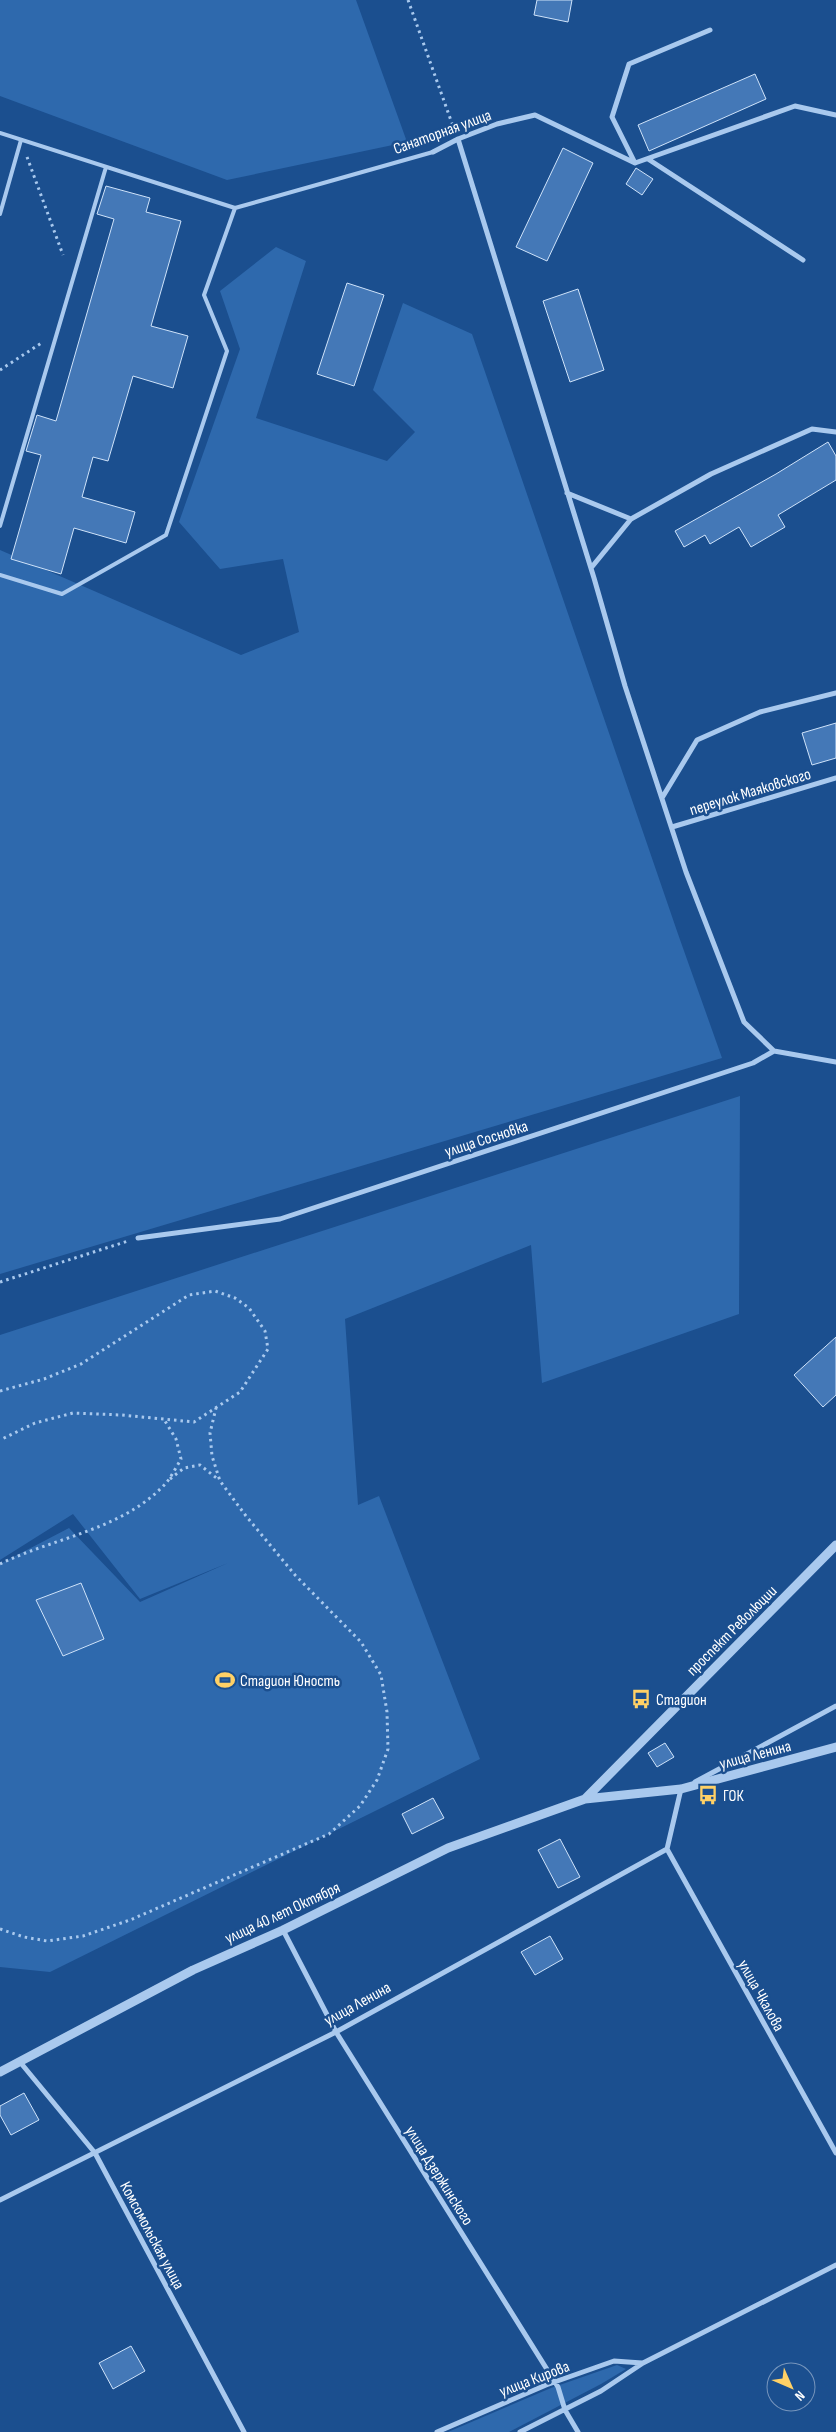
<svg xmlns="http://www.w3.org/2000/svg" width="836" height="2432" font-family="'Sofia Sans Condensed',sans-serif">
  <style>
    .green { fill: #2e69ad }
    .building { fill: #4478b7; stroke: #cfe3fa }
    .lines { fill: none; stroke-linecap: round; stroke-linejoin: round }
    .path { stroke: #a9c9ee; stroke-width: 3; stroke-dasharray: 2.5 4; stroke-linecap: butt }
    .service { stroke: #a9c9ee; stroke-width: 4 }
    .minor { stroke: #a9c9ee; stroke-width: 5 }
    .tertiary { stroke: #a9c9ee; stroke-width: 9 }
    .labels { text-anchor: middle; stroke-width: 5; stroke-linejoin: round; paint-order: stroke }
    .street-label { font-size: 16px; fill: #fff; stroke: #1b4f8f }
    .poi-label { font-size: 16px; fill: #fff; stroke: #1b4f8f; text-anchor: start }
  </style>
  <rect width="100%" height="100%" fill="#1b4f8f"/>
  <path class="green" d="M0,0H356L407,142L227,180L0,96Z
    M276,247L306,261L256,418L387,461L415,432L373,390L403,303L472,334L678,934L722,1058L0,1274V550L241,655L299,632L283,559L220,569L179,522L240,349L220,291Z
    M740,1096L739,1314L542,1383L531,1245L345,1319L358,1505L379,1496L480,1759L50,1972L0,1967V1564L69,1528L140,1602L228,1563L140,1599L73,1514L0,1560V1335Z
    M617,2365L626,2369L601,2384L509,2432H448L551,2388Z"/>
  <path class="building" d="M537,0H572L568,22L534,15Z
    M755,74L766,99L649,151L638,125Z
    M563,148L593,163L547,261L516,247Z
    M636,168L653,179L642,195L626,184Z
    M106,186L150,198L146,212L181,221L151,326L188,336L173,388L133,376L108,461L93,457L82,497L135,512L126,543L74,528L61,574L11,559L41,455L26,451L37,415L56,421L114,219L97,214Z
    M347,283L384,295L354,386L317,374Z
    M578,289L604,370L570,382L543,301Z
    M828,442L836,456V480L778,515L785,527L751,547L739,527L710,544L705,535L684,547L675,531L776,474Z
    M836,723V758L812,765L802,733Z
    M836,1337V1395L823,1407L794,1375Z
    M81,1583L104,1639L63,1656L36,1600Z
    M665,1743L674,1757L657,1767L648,1753Z
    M433,1798L444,1818L412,1834L402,1814Z
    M560,1839L580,1877L558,1888L538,1850Z
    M550,1936L563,1959L535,1975L521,1952Z
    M24,2093L39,2120L11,2135L0,2115V2106Z
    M131,2346L145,2371L113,2389L99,2363Z"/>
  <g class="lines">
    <path class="path" d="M408,0L454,129
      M27,157L63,255
      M0,370L43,342
      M0,1282L128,1241
      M0,1391L44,1379L81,1364L189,1295L215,1291L235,1298L249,1308L265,1331L268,1349L240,1392L194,1422L121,1415L73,1413L35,1423L0,1440
      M170,1479L184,1468L200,1465L219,1480
      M0,1564C55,1537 124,1530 167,1482C172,1475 177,1466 181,1459L176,1439L165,1421
      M0,1929L24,1937L47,1941L83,1936L130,1920L329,1834L360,1806L377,1780L388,1749L387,1712L381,1675L361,1642L295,1575L246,1516L220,1481L212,1456L210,1433L216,1408"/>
    <path class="service" d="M0,133L235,208L433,152
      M0,214L21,140
      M0,526L106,167
      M0,575L62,594L166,535L227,351L204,295L235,208"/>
    <path class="minor" d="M458,139L594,578L625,686L686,872L744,1022L774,1051
      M433,152L458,139L497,124L535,115L635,163L795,106L836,115
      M648,159L803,260
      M635,163L612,117L629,64L710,30
      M567,493L631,519L711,474L812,429L836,432
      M591,568L631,519
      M662,798L697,740L760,712L836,693
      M672,827L836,778
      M138,1238L280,1219L753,1063L774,1051L836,1062
      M695,1782L836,1706
      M667,1849L836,2153
      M283,1930L336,2032L558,2387L565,2410L578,2432
      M20,2062L95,2153L244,2432
      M0,2200L336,2032L667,1849L681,1789L684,1788
      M437,2432L546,2385L614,2361L642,2363
      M520,2432L601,2391L643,2363L836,2265"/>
    <path class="tertiary" d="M585,1799L836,1545
      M0,2072L193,1970L283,1930L448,1848L585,1799L681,1789L836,1747"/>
  </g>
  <defs>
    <symbol id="stadium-bare" viewBox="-9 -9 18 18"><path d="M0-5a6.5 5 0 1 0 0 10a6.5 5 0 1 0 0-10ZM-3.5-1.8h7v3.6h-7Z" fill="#ffd166" stroke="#1b4f8f" stroke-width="2.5" paint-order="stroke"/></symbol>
    <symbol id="bus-bare" viewBox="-9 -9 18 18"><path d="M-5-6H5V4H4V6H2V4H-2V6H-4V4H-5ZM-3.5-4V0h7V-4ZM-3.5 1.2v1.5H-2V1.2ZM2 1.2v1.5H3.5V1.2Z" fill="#ffd166" stroke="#1b4f8f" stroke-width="2.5" paint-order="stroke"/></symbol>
  </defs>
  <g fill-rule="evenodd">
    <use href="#stadium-bare" x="211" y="1666" width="28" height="28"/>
    <use href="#bus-bare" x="627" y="1685" width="28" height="28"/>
    <use href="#bus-bare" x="694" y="1781" width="28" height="28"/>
  </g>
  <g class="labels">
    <g class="street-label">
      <text transform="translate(442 131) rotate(-20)" y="6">Санаторная улица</text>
      <text transform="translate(750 791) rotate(-17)" y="6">переулок Маяковского</text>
      <text transform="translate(486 1138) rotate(-18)" y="6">улица Сосновка</text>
      <text transform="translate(731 1630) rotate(-45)" y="6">проспект Революции</text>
      <text transform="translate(755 1754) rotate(-15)" y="6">улица Ленина</text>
      <text transform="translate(282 1912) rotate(-25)" y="6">улица 40 лет Октября</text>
      <text transform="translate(762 1995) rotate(61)" y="6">улица Чкалова</text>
      <text transform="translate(357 2003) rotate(-29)" y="6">улица Ленина</text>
      <text transform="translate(440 2175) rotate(58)" y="6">улица Дзержинского</text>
      <text transform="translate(153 2235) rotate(62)" y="6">Комсомольская улица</text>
      <text transform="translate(534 2378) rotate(-21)" y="6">улица Кирова</text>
    </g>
    <g class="poi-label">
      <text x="240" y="1686">Стадион Юность</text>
      <text x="656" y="1705">Стадион</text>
      <text x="723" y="1801">ГОК</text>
    </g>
  </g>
  <g transform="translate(791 2387) rotate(135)"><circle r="24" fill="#1b4f8f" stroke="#7695bc"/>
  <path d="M0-4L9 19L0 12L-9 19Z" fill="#ffd166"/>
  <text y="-8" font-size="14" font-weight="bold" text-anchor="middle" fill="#ffffff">N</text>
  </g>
</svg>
